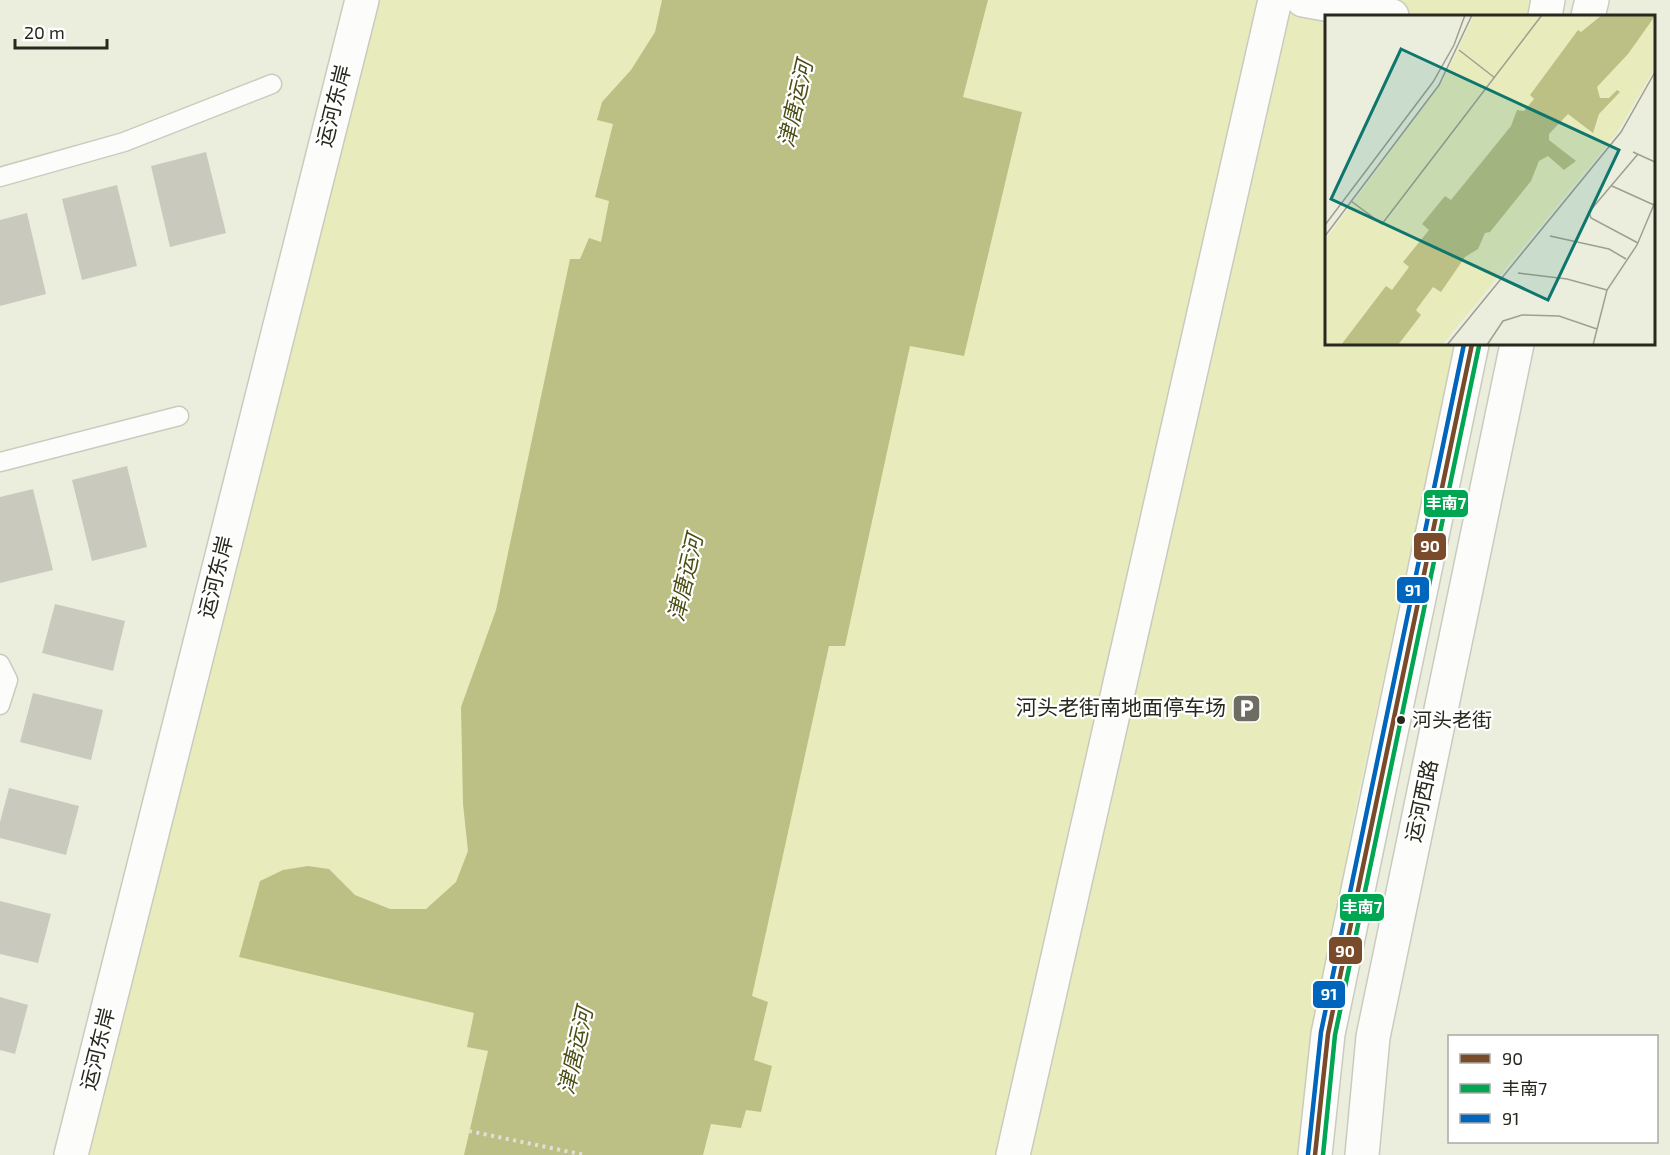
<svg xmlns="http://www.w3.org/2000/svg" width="1670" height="1155" font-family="'Exo 2','Noto Sans SC',sans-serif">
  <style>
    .green { fill: #e8ecbc }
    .water { fill: #bcc084 }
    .building { fill: #c9cabd }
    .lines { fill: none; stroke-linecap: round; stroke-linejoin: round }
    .lane-casing { stroke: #cacbbe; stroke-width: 21 }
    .street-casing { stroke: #cacbbe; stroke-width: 36 }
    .secondary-casing { stroke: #cacbbe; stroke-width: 36 }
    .path { stroke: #dfe0da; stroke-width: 4; stroke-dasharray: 3 4.5; stroke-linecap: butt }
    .lane { stroke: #fcfcfa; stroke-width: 18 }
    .street { stroke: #fcfcfa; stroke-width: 33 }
    .secondary { stroke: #fcfcfa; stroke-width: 33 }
    .bus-1-casing { stroke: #fff; stroke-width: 9 }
    .bus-2-casing { stroke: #fff; stroke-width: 9 }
    .bus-3-casing { stroke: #fff; stroke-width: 9 }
    .bus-1 { stroke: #7a4b2a; stroke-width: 4.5 }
    .bus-2 { stroke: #00a651; stroke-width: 4.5 }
    .bus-3 { stroke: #0065bd; stroke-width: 4.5 }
    .bus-dot { fill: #28291e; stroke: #fff; stroke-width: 2 }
    .labels { text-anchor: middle; stroke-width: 4.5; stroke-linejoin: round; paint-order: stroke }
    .bus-label { font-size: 20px; fill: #28291e; stroke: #fff; text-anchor: start }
    .street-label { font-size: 21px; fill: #28291e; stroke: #fff }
    .poi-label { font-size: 21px; fill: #28291e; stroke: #fff; text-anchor: end }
    .water-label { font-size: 22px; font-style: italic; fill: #4c4f13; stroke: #fff }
    .inset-road { fill: none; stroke: #9e9f91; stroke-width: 1.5 }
    .view { fill: #0f766e; fill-opacity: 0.15; stroke: #0f766e; stroke-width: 3 }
    .inset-edge { fill: none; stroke: #28291e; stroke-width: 3 }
    .line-badge { stroke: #fff; stroke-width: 2 }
    .badge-label { font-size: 16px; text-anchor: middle; font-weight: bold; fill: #fff }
  </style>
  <rect width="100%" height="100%" fill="#eceedd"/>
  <path class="green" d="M380,0H1530L1527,16H1326V344H1455L1353,820L1309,1075L1304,1155H84L333,164Z"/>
  <path class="water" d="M662,0H988L963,97L1022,112L964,356L910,346L845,646H829L752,996L768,1002L754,1060L772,1066L761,1112L746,1110L741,1128L711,1124L703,1155H464L488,1051L467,1047L474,1013L239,957L260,881L283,870L308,866L329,869L355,895L390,909H426L456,882L468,851L463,804L461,707L496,610L570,259H580L589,238L601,242L609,201L595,197L613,124L597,120L602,102L631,70L655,32Z"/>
  <path class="building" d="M206,152L226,233L170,247L151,166Z
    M117,185L137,266L82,280L62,199Z
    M27,213L46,294L0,306V220Z
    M127,466L147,547L92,561L72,480Z
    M33,489L53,570L0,583V497Z
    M55,604L125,621L113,671L42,653Z
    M33,693L103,710L91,760L20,742Z
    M9,788L79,806L66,855L0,838V822Z
    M0,901L51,914L38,963L0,954Z
    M0,997L28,1005L15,1054L0,1050Z"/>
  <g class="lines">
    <defs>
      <path id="lane" d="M0,177L124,142L272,84
        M0,462L179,416
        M0,664L8,680L0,705"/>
      <path id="street" d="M1303,0L1392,16
        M1013,1155L1275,0"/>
      <path id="secondary" d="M1545,16L1548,0
        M1588,16L1592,0
        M71,1155L362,0
        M1315,1155L1328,1034L1472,344
        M1362,1155L1373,1037L1517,344"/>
    </defs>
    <use href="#lane" class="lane-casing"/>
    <use href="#street" class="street-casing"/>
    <use href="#secondary" class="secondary-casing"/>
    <path class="path" d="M469,1131L585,1155"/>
    <use href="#lane" class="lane"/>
    <use href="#street" class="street"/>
    <use href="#secondary" class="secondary"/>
    <defs>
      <path id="bus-1" d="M1315,1155L1328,1034L1472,344"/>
      <path id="bus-2" d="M1323,1155L1335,1035L1479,346"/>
      <path id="bus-3" d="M1308,1154L1321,1032L1464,344"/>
    </defs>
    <use href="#bus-1" class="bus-1-casing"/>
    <use href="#bus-2" class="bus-2-casing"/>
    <use href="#bus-3" class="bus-3-casing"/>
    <use href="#bus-1" class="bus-1"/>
    <use href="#bus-2" class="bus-2"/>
    <use href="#bus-3" class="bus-3"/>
  </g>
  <defs>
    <symbol id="parking-square" viewBox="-11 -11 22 22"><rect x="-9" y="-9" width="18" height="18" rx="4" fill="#6d6e61" stroke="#fff"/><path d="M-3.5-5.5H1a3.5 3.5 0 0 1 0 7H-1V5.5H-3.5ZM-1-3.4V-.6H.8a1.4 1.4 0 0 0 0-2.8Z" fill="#fff"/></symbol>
  </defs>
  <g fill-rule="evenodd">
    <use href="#parking-square" x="1230" y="692" width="33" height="33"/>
  </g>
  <circle class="bus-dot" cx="1401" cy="720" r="5"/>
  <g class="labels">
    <g class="bus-label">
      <text x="1412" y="727">河头老街</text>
    </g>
    <g class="street-label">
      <text transform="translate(334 106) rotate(-76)" y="7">运河东岸</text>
      <text transform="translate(216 577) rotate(-76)" y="7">运河东岸</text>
      <text transform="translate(1422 801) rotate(-78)" y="7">运河西路</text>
      <text transform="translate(98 1049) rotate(-76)" y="7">运河东岸</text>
    </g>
    <g class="poi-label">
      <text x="1226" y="715">河头老街南地面停车场</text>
    </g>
    <g class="water-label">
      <text transform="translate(795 104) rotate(-77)" y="8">津唐运河</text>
      <text transform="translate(685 578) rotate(-77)" y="8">津唐运河</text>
      <text transform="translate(575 1051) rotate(-77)" y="8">津唐运河</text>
    </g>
  </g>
  <g transform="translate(1325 15)">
    <rect width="330" height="330" fill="#eceedd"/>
    <path d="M149,0H330V53L292,118L117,330H0V225L118,66Z" fill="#e8ecbc"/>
    <path d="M277,0L330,1L303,39L272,72L275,83H284L292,75L295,77L274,99L268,118L243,99L224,119V125L251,146L239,155L223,141L214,146L206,166L165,217L160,218L153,234L140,242L116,277L108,272L91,295L96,300L73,330H16L61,271L67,275L84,252L78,247L104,215L97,209L120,181L126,185L186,111L192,95L199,96L209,84L205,80L253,15L256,17Z" fill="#bcc084"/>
    <path class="inset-road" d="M134,35L170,63M308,137L330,147M313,139L264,197L266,203L313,228M287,171L329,190M26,186L57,209L217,0M0,210L108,67L129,30L140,0M0,221L114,70L147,0M225,221L284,234L301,244M193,258L242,264L282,275M122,330L296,117L330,57M162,330L178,306L197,300L234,301L272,314M268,330L282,275L312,230L330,187"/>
    <path class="view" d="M76,34L294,135L223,285L6,184Z"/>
    <rect width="330" height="330" class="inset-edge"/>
  </g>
  <g class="line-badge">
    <rect x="1423" y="489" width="46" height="29" rx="6" fill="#00a651"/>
    <rect x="1413" y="532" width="34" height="29" rx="6" fill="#7a4b2a"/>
    <rect x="1396" y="576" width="34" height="28" rx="6" fill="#0065bd"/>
    <rect x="1339" y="893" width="46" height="29" rx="6" fill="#00a651"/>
    <rect x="1328" y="936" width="35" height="29" rx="6" fill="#7a4b2a"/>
    <rect x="1312" y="980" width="34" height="29" rx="6" fill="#0065bd"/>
  </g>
  <g class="badge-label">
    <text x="1446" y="509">丰南7</text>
    <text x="1430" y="552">90</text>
    <text x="1413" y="596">91</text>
    <text x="1362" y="913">丰南7</text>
    <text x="1345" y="957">90</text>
    <text x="1329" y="1000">91</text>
  </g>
  <rect x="1448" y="1035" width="210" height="108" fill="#ffffff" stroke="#a9a9a5" stroke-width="1.5"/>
  <rect x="1460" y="1054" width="30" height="9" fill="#7a4b2a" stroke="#a9a9a5" stroke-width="1.5"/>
  <text x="1502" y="1065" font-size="18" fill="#28291e">90</text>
  <rect x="1460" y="1084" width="30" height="9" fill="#00a651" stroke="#a9a9a5" stroke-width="1.5"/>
  <text x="1502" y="1095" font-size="18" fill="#28291e">丰南7</text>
  <rect x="1460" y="1114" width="30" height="9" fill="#0065bd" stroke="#a9a9a5" stroke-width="1.5"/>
  <text x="1502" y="1125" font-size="18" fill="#28291e">91</text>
  <path d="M15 39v9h92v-9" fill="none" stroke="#28291e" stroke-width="3"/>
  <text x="24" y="39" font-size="18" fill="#28291e" stroke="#ffffff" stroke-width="4.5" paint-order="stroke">20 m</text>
</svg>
